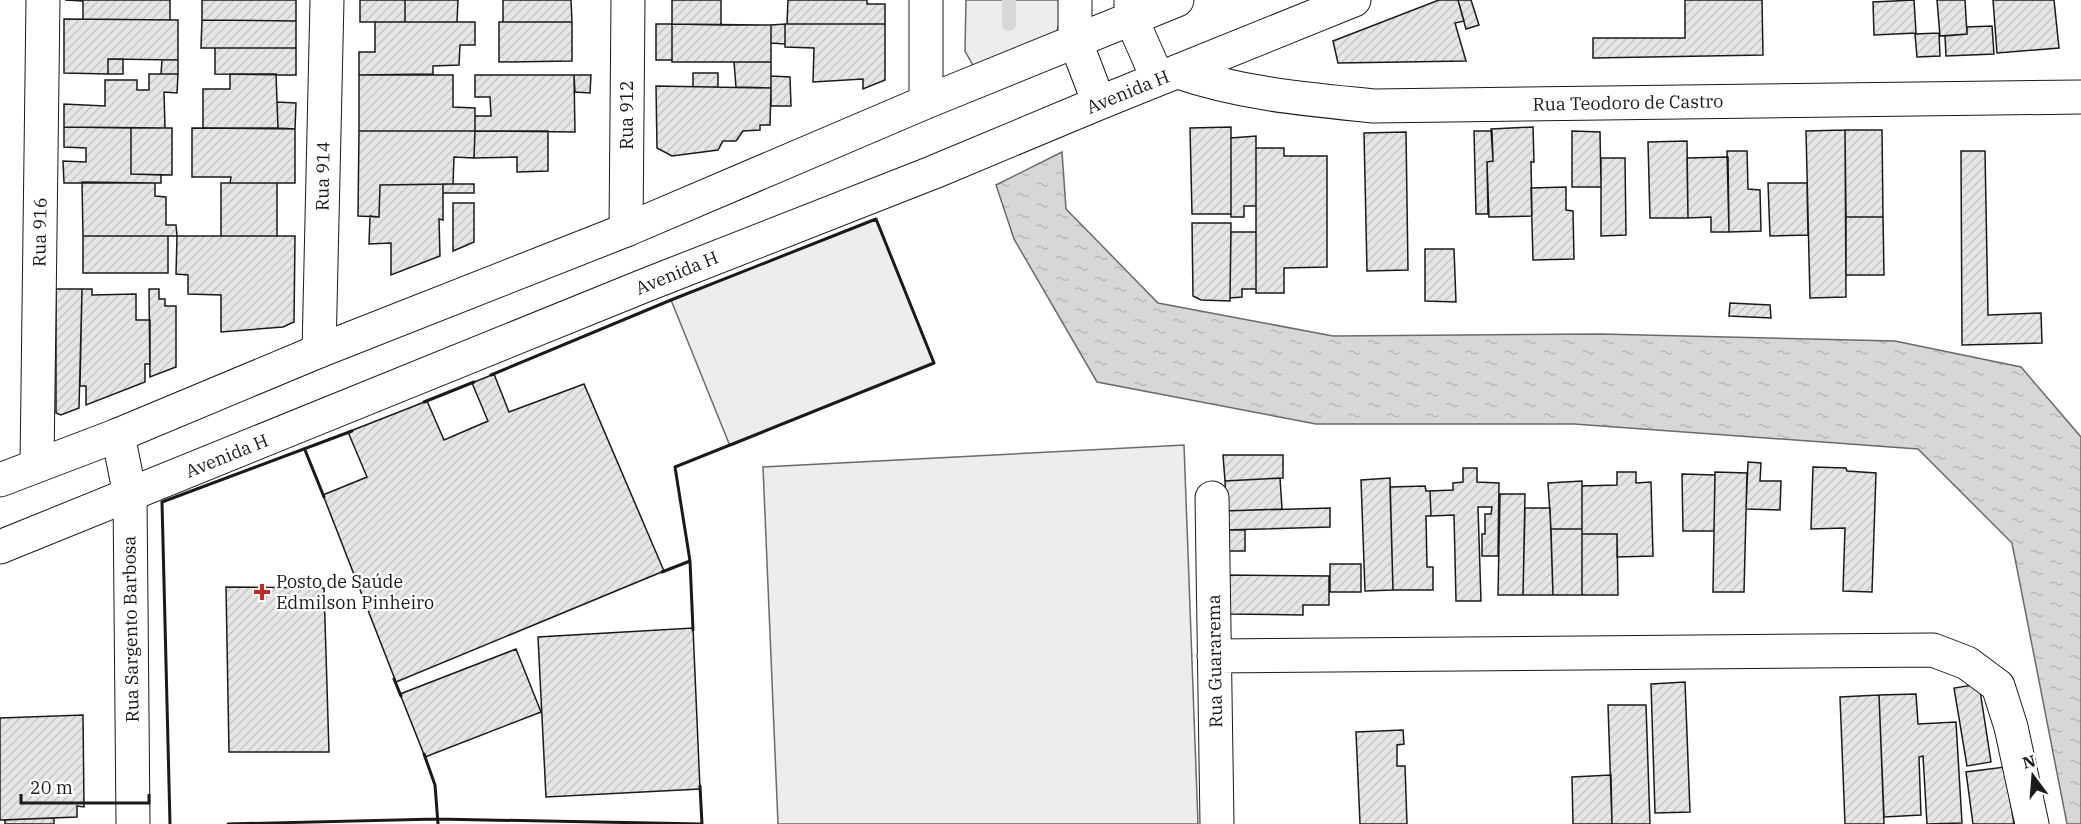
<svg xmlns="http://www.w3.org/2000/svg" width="2081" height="824" font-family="'IBM Plex Serif',serif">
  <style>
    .green { fill: #ededed; stroke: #6a6a6a; stroke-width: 1.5 }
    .water { fill: url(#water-ripples); stroke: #6a6a6a; stroke-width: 1.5 }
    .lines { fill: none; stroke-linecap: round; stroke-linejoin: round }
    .stream { stroke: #d7d7d7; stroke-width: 14 }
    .building { fill: url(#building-hatch); stroke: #1a1a1a; stroke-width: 1.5 }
    .street-casing { stroke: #1a1a1a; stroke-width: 35 }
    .secondary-casing { stroke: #1a1a1a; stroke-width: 35 }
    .street { stroke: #fff; stroke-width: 33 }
    .secondary { stroke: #fff; stroke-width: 33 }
    .wall { stroke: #1a1a1a; stroke-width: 3 }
    .poi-dot { fill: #c62828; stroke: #fff; stroke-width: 2 }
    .labels { text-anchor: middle; stroke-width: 4.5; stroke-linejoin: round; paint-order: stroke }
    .street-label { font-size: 18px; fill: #1a1a1a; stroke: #fff }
    .poi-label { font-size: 18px; fill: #1a1a1a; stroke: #fff; text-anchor: start }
  </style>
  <defs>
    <pattern id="water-ripples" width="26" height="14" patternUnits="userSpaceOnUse" patternTransform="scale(1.5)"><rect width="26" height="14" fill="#d7d7d7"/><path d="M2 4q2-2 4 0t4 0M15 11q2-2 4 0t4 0" fill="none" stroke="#b8b8b8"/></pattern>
    <pattern id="building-hatch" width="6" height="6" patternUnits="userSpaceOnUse" patternTransform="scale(1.5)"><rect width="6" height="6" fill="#e6e6e6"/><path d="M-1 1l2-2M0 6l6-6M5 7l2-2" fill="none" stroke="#c5c5c5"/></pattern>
  </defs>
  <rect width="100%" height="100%" fill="#fff"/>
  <path class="green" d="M966,0H1064V9L1055,37L975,69L965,51Z
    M876,219L934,363L730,446L671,300Z
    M1184,445L1198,824H778L763,467Z"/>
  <path class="water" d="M1062,152L1066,209L1158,303L1333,336L1601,334L1895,341L2021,367L2081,437V824H2067L2012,543L1918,449L1574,424H1316L1097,382L1014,239L996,185Z"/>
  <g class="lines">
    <path class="stream" d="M1009,24V0"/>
  </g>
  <path class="building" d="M65,0H170V20L83,19V1Z
    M202,0H296V21L202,20Z
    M360,0H405V22H360Z
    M405,0H458L457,22H405Z
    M503,0H571L572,22H503Z
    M672,0H721V25L672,24Z
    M788,0H867V4H885V24H787Z
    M1439,0H1458L1464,21L1455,23L1466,61L1338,63L1333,41Z
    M1458,0H1471L1479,25L1466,29Z
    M1685,0H1762L1763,55L1593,58V38H1685Z
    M1914,0L1916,33L1874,35L1873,2Z
    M1937,0H1965L1967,34L1940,36Z
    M1993,0H2054L2059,48L1997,53Z
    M64,19L178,20V60L108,59V74L64,73Z
    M202,20L296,21V48H201Z
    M375,22H475V45H460L459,65L433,66V74L359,75V52H375Z
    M499,22H572V61L499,62Z
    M656,24H672V60H656Z
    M672,24L771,25V62H672Z
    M785,24H885V80L863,89V79L813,82L814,48L785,47Z
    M785,24V44L771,43V25Z
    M1992,26L1994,54L1946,56L1945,36L1967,34V27Z
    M1939,33L1940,56L1917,57L1915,34Z
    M215,48H296V75L215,74Z
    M108,59H123V74H108Z
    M162,60H178V74H161Z
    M734,62H771V88L736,87Z
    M693,73H718V87H693Z
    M149,74H178L177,93L164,92L165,128L64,127V104L105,106V80H137V90H149Z
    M230,74H276L278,128H203V89H230Z
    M359,75H453V107L475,108V131H359Z
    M475,75H574L575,132L475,131V116H491L490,97H475Z
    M574,75H591L590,93L575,92Z
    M771,76L790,77L791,106H771Z
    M656,86L771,88L770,125H760V130L743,131L736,141H723L718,150L672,156L657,148Z
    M277,102L296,103L295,129L278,128Z
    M64,127L131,128V174L161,175V183H64L63,161L86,162V148L64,147Z
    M1231,127V214H1192L1190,128Z
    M1533,127L1534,162H1531L1532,216L1489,217L1487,162L1493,161L1491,129Z
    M131,128H172V175L131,174Z
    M192,128L295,129V183H230L231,177H192Z
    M1845,130L1846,297L1810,298L1806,131Z
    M1845,130H1882L1883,217H1846Z
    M359,131H475L474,158L454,157L453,184L380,185L379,217L358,216Z
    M475,131H548V171L517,172V157L474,158Z
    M1474,131H1492L1493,161L1487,162L1488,214H1476Z
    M1572,131L1600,132L1601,187H1572Z
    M1406,132L1408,270L1367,271L1364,133Z
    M1256,136V206H1244V217H1231V138Z
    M1687,141L1688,218H1650L1648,142Z
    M1256,148H1284V156H1327V267L1284,268V293H1256Z
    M1727,151H1747L1748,189L1760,190L1761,231L1729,232Z
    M1961,151H1985L1988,315L2041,313L2042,343L1962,345Z
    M1728,157L1729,232H1711V217L1688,218L1687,158Z
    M1601,158H1625L1626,235L1601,236Z
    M82,182L155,183V196L166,197V225H176L177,236H83Z
    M221,183H277V236H221Z
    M1768,183H1807L1808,235L1770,236Z
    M443,184H474V193H443Z
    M443,184V220L439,219L440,256L391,275V243L369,244L370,216L379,217L380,185Z
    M1566,187V210L1573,211L1574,259L1533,260L1531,188Z
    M453,203H474V242L453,251Z
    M1846,217H1883L1884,275H1846Z
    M1192,223H1231L1230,301L1201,300L1193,296Z
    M1231,232H1256V289H1242V297L1230,298Z
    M83,236H168V273H83Z
    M177,236H295L294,322L283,327L221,332V295L188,294V275L176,274Z
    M1425,249H1454L1456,302L1425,301Z
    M56,289H82L79,408L61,415L56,413Z
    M82,289H92V295L136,294V320H150V364H145V382L86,405V386H80Z
    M149,289H159V299H165V306H176V367L150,377Z
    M1730,303L1770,305L1771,318L1729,316Z
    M494,374L509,412L584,384L664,571L396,682L323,495L367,477L348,432L427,401L444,440L488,421L472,383Z
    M1223,455H1283V478L1225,481Z
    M1748,462L1761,463L1760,481H1781L1780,510L1746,509Z
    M1813,467L1846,468L1847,471L1876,473L1872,592L1843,591L1845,528L1811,529Z
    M1463,468H1477V482L1499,483L1498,556H1482V534H1485V514H1491L1492,507H1478L1481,601H1456L1454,515L1431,516L1430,491L1453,490V483L1463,482Z
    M1617,472H1636V483L1651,482L1653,556L1617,557V534H1582V486L1617,485Z
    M1715,472L1747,473L1744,592H1713Z
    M1682,474L1715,475L1714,531H1683Z
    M1280,478L1282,509L1226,511L1225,481Z
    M1390,478L1393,590L1365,591L1361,480Z
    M1582,481V529H1551L1548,483Z
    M1425,486L1426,491H1430L1431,516H1426L1427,567H1433V590H1393L1390,487Z
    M1500,494H1525L1523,595H1498Z
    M1330,508V527L1223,530L1222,511Z
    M1525,508H1550L1553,595H1523Z
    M1551,529H1582V595H1553Z
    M1223,530H1245V551H1223Z
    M1582,534H1617L1618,595H1582Z
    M1330,564H1361V592H1330Z
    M1227,575L1329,576V605H1303V615L1227,614Z
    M226,587L324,588L329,752H229Z
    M693,628L700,789L546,797L538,637Z
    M516,649L541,712L425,757L400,694Z
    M1685,682L1690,812L1655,813L1651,684Z
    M1979,684L1991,762L1967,766L1954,688Z
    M1916,694L1918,724L1956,722L1962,823L1927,824L1923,756L1919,757L1921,815L1884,817L1879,695Z
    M1879,695L1884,824H1845L1840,697Z
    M1608,705H1646L1650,824H1612Z
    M83,715L84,807L77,806V817L0,820V718Z
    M1403,730L1404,744L1397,745V766H1405L1407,824H1360L1356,732Z
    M2005,767L2014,824H1973L1966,772Z
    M1611,775L1612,824H1573L1572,777Z
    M54,818V824H5V820Z"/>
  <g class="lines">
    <defs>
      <path id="street" d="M1178,72C1242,94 1306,99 1374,106L2081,97
        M626,230L628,0
        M319,351L327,0
        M118,435L130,495L133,824
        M37,465L43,0
        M1212,498L1217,824
        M1214,656L1933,650L1967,663L1998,686L2011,727L2032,824"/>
      <path id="secondary" d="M926,0V102
        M1075,0V40L1099,103
        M1131,0V18L1158,79
        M0,480L118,435L319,351L626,230L926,102L1177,0
        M0,547L646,285L934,172L1099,103L1354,0"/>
    </defs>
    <use href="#street" class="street-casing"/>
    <use href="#secondary" class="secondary-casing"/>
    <use href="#street" class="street"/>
    <use href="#secondary" class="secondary"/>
    <path class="wall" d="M491,375L671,300L876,219L934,363L675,467L690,561L693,630
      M424,402L474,382
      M305,450L324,497
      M662,572L690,561
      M394,679L401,696
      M424,754L435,785L438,824
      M170,824L162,502L352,431
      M228,824L437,819L702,824L700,786"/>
  </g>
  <path class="poi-dot" d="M259 583h6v6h6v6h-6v6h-6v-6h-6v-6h6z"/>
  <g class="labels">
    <g class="street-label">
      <text transform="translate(1128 92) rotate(-22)" y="6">Avenida H</text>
      <text transform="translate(1628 103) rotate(-1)" y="6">Rua Teodoro de Castro</text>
      <text transform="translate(627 115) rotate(-90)" y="6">Rua 912</text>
      <text transform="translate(323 176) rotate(-89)" y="6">Rua 914</text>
      <text transform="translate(40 232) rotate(-89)" y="6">Rua 916</text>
      <text transform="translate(677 273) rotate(-22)" y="6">Avenida H</text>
      <text transform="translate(227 456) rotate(-22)" y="6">Avenida H</text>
      <text transform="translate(131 629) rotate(-91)" y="6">Rua Sargento Barbosa</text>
      <text transform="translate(1215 661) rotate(-91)" y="6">Rua Guararema</text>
    </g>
    <g class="poi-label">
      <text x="276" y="588">Posto de Saúde<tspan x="276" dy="21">Edmilson Pinheiro</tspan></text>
    </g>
  </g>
  <g transform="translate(2033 776) rotate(344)" stroke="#ffffff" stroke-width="4.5" paint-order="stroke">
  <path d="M0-4.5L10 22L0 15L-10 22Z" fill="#1a1a1a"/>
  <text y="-9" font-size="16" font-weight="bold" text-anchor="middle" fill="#1a1a1a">N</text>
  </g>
  <path d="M21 794v9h128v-9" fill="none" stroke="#1a1a1a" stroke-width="3"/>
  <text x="30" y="794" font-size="18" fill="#1a1a1a" stroke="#ffffff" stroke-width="4.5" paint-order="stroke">20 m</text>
</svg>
